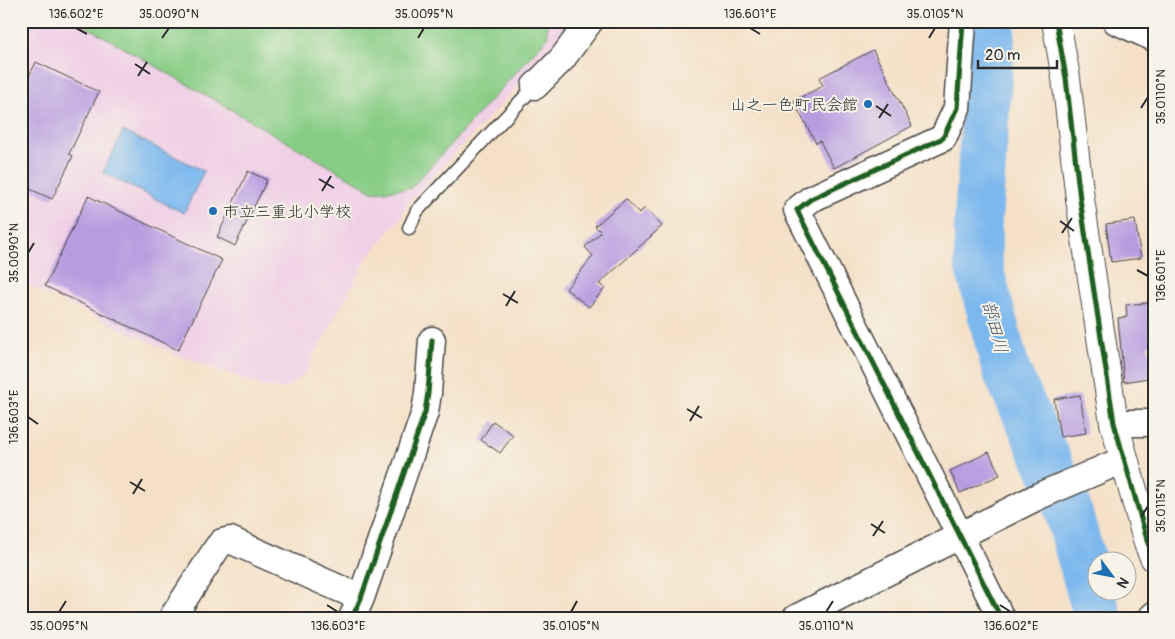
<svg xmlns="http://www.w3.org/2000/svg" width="1175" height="639" font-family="Pangolin,'Klee One',sans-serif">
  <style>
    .built { fill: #efd0e6 }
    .green { fill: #88cd86; stroke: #5a7c58 }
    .water { fill: #7bb8ee; stroke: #53728c }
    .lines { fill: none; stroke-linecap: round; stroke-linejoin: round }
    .river { stroke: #7bb8ee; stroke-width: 48 }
    .building { fill: #b79ce0 }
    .service-casing { stroke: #494642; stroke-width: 15 }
    .minor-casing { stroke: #494642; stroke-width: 29 }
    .tertiary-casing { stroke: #494642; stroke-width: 30 }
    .service { stroke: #fff; stroke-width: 12 }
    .minor { stroke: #fff; stroke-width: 26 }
    .tertiary { stroke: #fff; stroke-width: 28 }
    .cycleway-casing { stroke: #f7f3e8; stroke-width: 8 }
    .cycleway { stroke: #1b5e20; stroke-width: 5 }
    .ticks { fill: none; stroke: #2b2b2b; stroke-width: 2 }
    .poi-dot { fill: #1f6fb2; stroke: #f7f3e8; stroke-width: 2 }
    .labels { text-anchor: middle; stroke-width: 4; stroke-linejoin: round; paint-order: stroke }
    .poi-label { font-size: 16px; fill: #2b2b2b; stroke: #f7f3e8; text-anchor: end }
    .water-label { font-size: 18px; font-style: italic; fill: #435566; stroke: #f7f3e8 }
    .neatline { fill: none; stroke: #2b2b2b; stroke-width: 2 }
    .ticks-label { font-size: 12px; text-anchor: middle; fill: #2b2b2b }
  </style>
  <rect width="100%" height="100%" fill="#f7f3e8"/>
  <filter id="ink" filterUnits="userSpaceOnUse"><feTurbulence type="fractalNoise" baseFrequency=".02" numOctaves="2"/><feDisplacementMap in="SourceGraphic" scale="10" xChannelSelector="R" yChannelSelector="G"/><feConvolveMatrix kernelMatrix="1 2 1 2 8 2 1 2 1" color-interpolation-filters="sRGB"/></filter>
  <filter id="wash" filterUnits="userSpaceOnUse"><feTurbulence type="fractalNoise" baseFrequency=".0096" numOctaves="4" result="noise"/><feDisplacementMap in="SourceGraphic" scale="20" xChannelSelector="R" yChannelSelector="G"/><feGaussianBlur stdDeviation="1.12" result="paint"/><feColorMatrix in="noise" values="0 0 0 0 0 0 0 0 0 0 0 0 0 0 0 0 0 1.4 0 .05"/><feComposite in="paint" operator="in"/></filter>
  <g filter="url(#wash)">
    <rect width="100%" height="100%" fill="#f4e0c7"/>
    <path class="built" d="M21,21H573L551,51L406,205L402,216L368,257L304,374L291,385L281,389L263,386L175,354L21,282Z"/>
    <path class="green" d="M77,21H547L548,37L411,188L374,192Z"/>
    <path class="water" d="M123,131L204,171L184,213L103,173Z"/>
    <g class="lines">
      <path class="river" d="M992,21L978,219V263L1006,370L1064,497L1098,618"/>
    </g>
    <g id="blocks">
      <path class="building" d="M873,50L912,126L834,168L820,141L816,143L793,101L823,86L819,78Z
        M36,62L99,92L69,154L73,156L52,199L21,185V93Z
        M248,171L267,180L235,246L217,237Z
        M88,196L222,260L178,350L45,286Z
        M626,199L639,213L645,208L662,226L599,284L605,288L589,307L566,289L593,256L585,247L601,232L595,226Z
        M1135,220L1141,258L1111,262L1106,224Z
        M1154,302V344L1148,345L1154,377L1124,382L1118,318L1127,317L1126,305Z
        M1080,395L1086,433L1060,437L1054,399Z
        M493,421L513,435L500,453L481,440Z
        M989,452L1000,475L960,493L950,471Z"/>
    </g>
  </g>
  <g filter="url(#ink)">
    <use href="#blocks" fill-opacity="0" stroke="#494642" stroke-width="1"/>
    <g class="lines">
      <defs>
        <path id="service" d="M409,228L417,211L535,86"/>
        <path id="minor" d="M963,21L957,108L943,138L811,199L797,210L1001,618
          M1116,21L1154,38
          M535,86L562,59L590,21
          M1114,423H1154
          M172,618L217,548L222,542L230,540L361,598
          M352,618L361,598L425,412L428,393L432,340
          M796,618L1039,496L1123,460
          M1151,618L1154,615"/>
        <path id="tertiary" d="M1056,21L1066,78L1080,199L1114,423L1148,543L1154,557"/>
      </defs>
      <use href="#service" class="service-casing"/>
      <use href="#minor" class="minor-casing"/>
      <use href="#tertiary" class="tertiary-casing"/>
      <use href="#service" class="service"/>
      <use href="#minor" class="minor"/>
      <use href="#tertiary" class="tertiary"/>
      <defs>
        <path id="cycleway" d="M963,21L957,108L943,138L811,199L797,210L1001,618
          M1056,21L1066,78L1080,199L1114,423L1148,543L1154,557
          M352,618L361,598L425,412L428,393L432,340"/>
      </defs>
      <use href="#cycleway" class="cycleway-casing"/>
      <use href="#cycleway" class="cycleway"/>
    </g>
  </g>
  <path class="ticks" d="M76,28L87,34M750,28L760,34M162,38L169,28M418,38L424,28M929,38L935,28M135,64L150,74M138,76L147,62M876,106L891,116M1141,108L1148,97M879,118L888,104M319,179L334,188M322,191L331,176M1060,221L1074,231M1062,233L1072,218M28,253L34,243M1137,270L1148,276M503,294L518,303M506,306L515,291M687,409L702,418M28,417L38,424M690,421L699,406M130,482L145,491M133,494L142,479M1141,517L1148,506M871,524L885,533M873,536L883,521M327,605L338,612M1000,605L1011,612M59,612L66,601M571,612L577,601M826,612L833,601"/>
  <g class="poi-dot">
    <circle cx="868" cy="104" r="5"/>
    <circle cx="213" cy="211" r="5"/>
  </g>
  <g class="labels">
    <g class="poi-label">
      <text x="858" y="110">山之一色町民会館</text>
      <text x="223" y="217" text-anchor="start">市立三重北小学校</text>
    </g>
    <g class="water-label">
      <text transform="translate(995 327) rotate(75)" y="6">部田川</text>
    </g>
  </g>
  <rect width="1175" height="639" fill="none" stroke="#f7f3e8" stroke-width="55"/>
  <g transform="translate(1112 576) rotate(122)"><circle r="24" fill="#f7f3e8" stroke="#a5a39c"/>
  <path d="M0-4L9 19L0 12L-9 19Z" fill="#1f6fb2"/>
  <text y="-8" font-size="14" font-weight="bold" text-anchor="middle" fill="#2b2b2b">N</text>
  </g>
  <path d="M978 60v8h79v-8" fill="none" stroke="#2b2b2b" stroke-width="2.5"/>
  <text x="985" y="60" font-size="15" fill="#2b2b2b" stroke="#f7f3e8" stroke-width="4" paint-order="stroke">20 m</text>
  <rect x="28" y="28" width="1120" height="584" class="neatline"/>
  <g class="ticks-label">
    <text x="76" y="18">136.602°E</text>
    <text x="169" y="18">35.0090°N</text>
    <text x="424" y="18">35.0095°N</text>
    <text x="750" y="18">136.601°E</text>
    <text x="935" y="18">35.0105°N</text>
    <text transform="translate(1161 97) rotate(-90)" y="4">35.0110°N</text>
    <text transform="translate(14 253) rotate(-90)" y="4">35.0090°N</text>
    <text transform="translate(1161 276) rotate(-90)" y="4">136.601°E</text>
    <text transform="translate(14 417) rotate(-90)" y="4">136.603°E</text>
    <text transform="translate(1161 506) rotate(-90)" y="4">35.0115°N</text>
    <text x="59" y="630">35.0095°N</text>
    <text x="338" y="630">136.603°E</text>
    <text x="571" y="630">35.0105°N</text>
    <text x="826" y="630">35.0110°N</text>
    <text x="1011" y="630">136.602°E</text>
  </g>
</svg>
